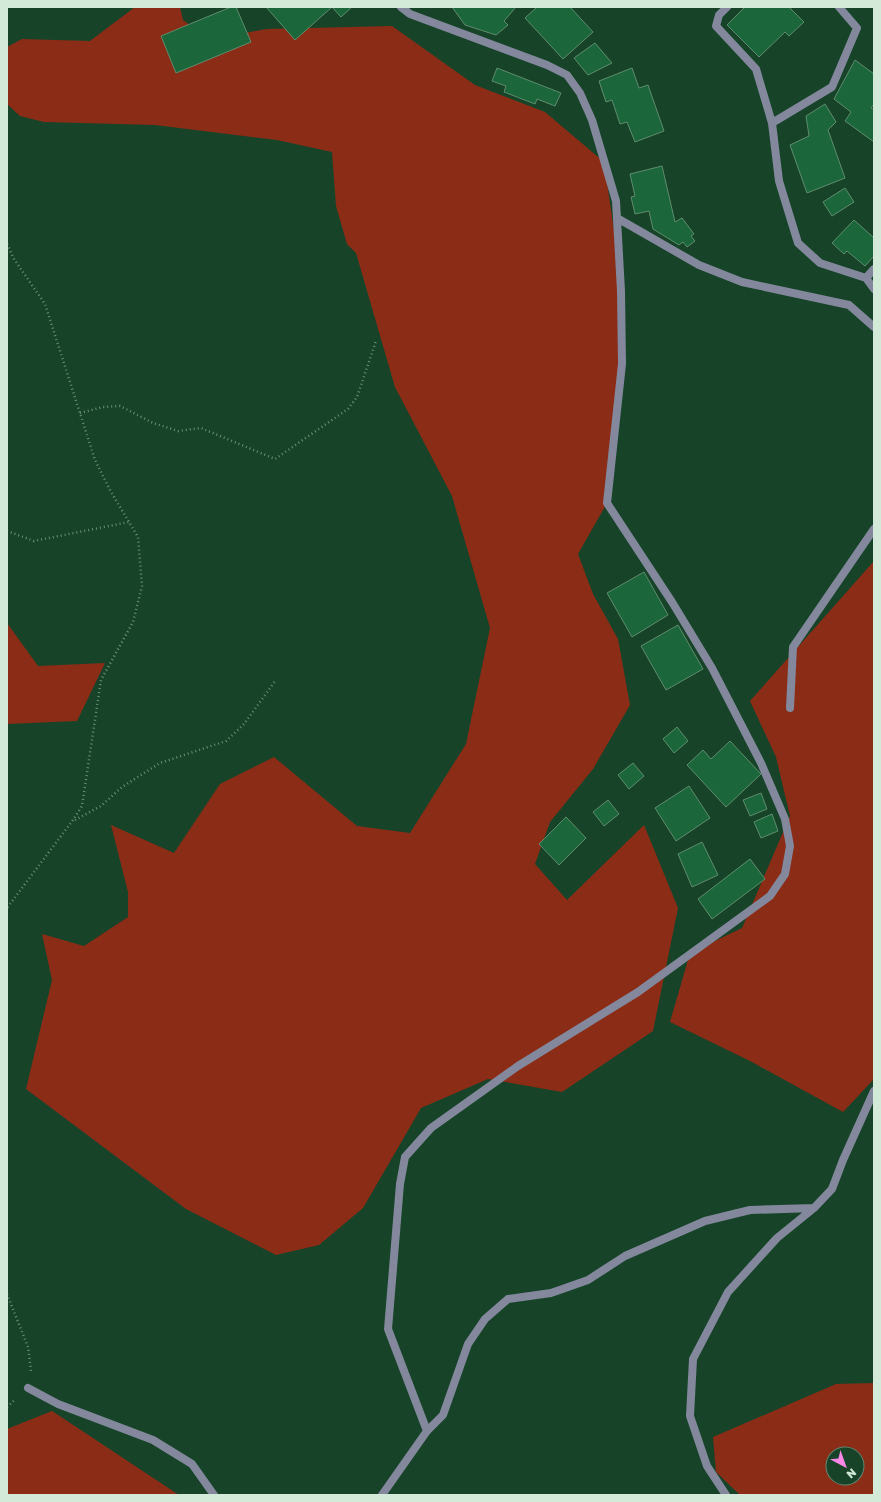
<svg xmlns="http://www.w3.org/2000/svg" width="881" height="1502" font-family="'Golos Text',sans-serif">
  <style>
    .green { fill: #8b2c17; fill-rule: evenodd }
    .building { fill: #1b663b; stroke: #5f8c6d }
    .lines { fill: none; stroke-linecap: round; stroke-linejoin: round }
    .path { stroke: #6a8d76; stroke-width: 2.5; stroke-dasharray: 1 3; stroke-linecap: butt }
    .lane { stroke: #83889c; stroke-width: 8 }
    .street { stroke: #83889c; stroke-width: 8 }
  </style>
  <rect width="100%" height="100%" fill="#174429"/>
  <path class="green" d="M135,7H180L183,20L209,39L267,29L392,26L475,85L545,112L604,162L620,271L618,379L607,503L578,554L593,594L618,639L630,705L593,769L550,822L535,864L567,900L644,825L678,908L653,1031L562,1092L488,1079L421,1108L363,1208L319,1245L276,1255L186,1209L26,1089L52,980L42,934L84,946L128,917V892L111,825L174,853L220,784L274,757L357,826L410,833L466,744L490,628L452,496L395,387L356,253L347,244L336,206L332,152L277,140L155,125L44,122L20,116L7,104V47L22,39L90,41Z
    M874,561V1079L843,1112L750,1061L670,1022L690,953L742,928L790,816L776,757L750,701Z
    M7,623L38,666L105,663L77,721L7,724Z
    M874,1383V1495H740L716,1472L713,1437L836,1384ZM833,1454H857V1478H833Z
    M52,1411L179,1495H7V1429Z"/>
  <path class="building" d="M231,7H236L251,42L176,73L161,36Z
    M266,7H352L341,17L332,7L295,40Z
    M452,7H516L504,21L508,25L496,35L465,25Z
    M536,7H570L593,32L563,59L525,18L536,8Z
    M745,7H789L804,22L789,36L785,32L759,57L727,25Z
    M595,43L612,63L588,75L574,58Z
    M855,60L874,74V104L871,108L874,110V142L845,121L851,112L834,99Z
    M497,68L561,93L555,106L537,99L535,104L504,92L506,86L492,81Z
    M632,68L639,88L648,85L664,131L635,142L627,122L620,124L612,100L606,102L599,81Z
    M825,104L836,122L828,130L845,178L807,193L790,145L809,136L806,116Z
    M662,166L675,222L682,218L694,234L691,236L695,241L687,247L683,242L679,245L653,229L649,211L635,214L631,197L635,196L630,174Z
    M845,188L854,202L832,216L823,202Z
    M854,220L874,238V256L865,266L847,251L844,254L832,243Z
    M644,572L668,615L632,637L607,593Z
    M678,625L703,669L666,690L641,646Z
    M677,727L688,741L674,753L663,739Z
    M730,741L761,774L726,807L687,765L703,750L711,759Z
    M633,763L644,776L629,789L618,775Z
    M689,786L710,818L676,841L655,808Z
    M761,793L767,809L750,816L743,800Z
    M608,800L619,814L604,826L593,812Z
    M772,814L778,831L761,838L754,822Z
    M566,817L586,838L559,865L539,844Z
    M702,842L718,875L692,887L678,854Z
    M750,859L765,879L712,919L698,899Z"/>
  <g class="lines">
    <path class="path" d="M7,244L14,259L45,304L95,460L111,492L138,537L142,586L133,622L101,680L82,806L73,820L7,908
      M80,413L103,407L120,406L153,423L178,431L201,428L275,459L348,409L357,397L376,341
      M7,531L34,541L129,522
      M75,820L101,806L122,787L160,763L226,741L244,724L276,680
      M7,1294L28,1347L31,1371
      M7,1407L16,1399"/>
    <path class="lane" d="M790,708L793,647L874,529"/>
    <path class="street" d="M401,7L410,14L547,65L567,75L580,93L592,120L616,201L621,291L622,364L607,503L672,602L712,668L761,763L785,819L790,846L785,874L770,896L638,992L518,1066L431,1128L405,1157L400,1184L388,1329L427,1431
      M727,7L719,15L716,26L756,69L772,123
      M839,7L857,28L832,87L772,123L779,181L798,243L820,263L866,278L874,289
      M617,218L699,265L742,282L849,305L874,327
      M866,278L874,269
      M28,1388L58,1404L153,1440L192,1464L214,1495
      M382,1495L427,1431L443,1415L468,1344L485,1319L508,1299L551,1293L588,1280L625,1256L705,1221L750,1210L814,1208L832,1189L843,1160L874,1091
      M726,1495L707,1466L690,1416L693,1359L728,1292L777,1238L814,1208"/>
  </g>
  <rect width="881" height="1502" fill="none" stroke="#d3ead9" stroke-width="16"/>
  <g transform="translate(845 1466) rotate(139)"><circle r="19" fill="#174429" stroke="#62866f"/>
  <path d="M0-3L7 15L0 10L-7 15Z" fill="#fa87e6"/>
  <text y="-6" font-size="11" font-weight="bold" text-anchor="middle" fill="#d3ead9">N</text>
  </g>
</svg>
